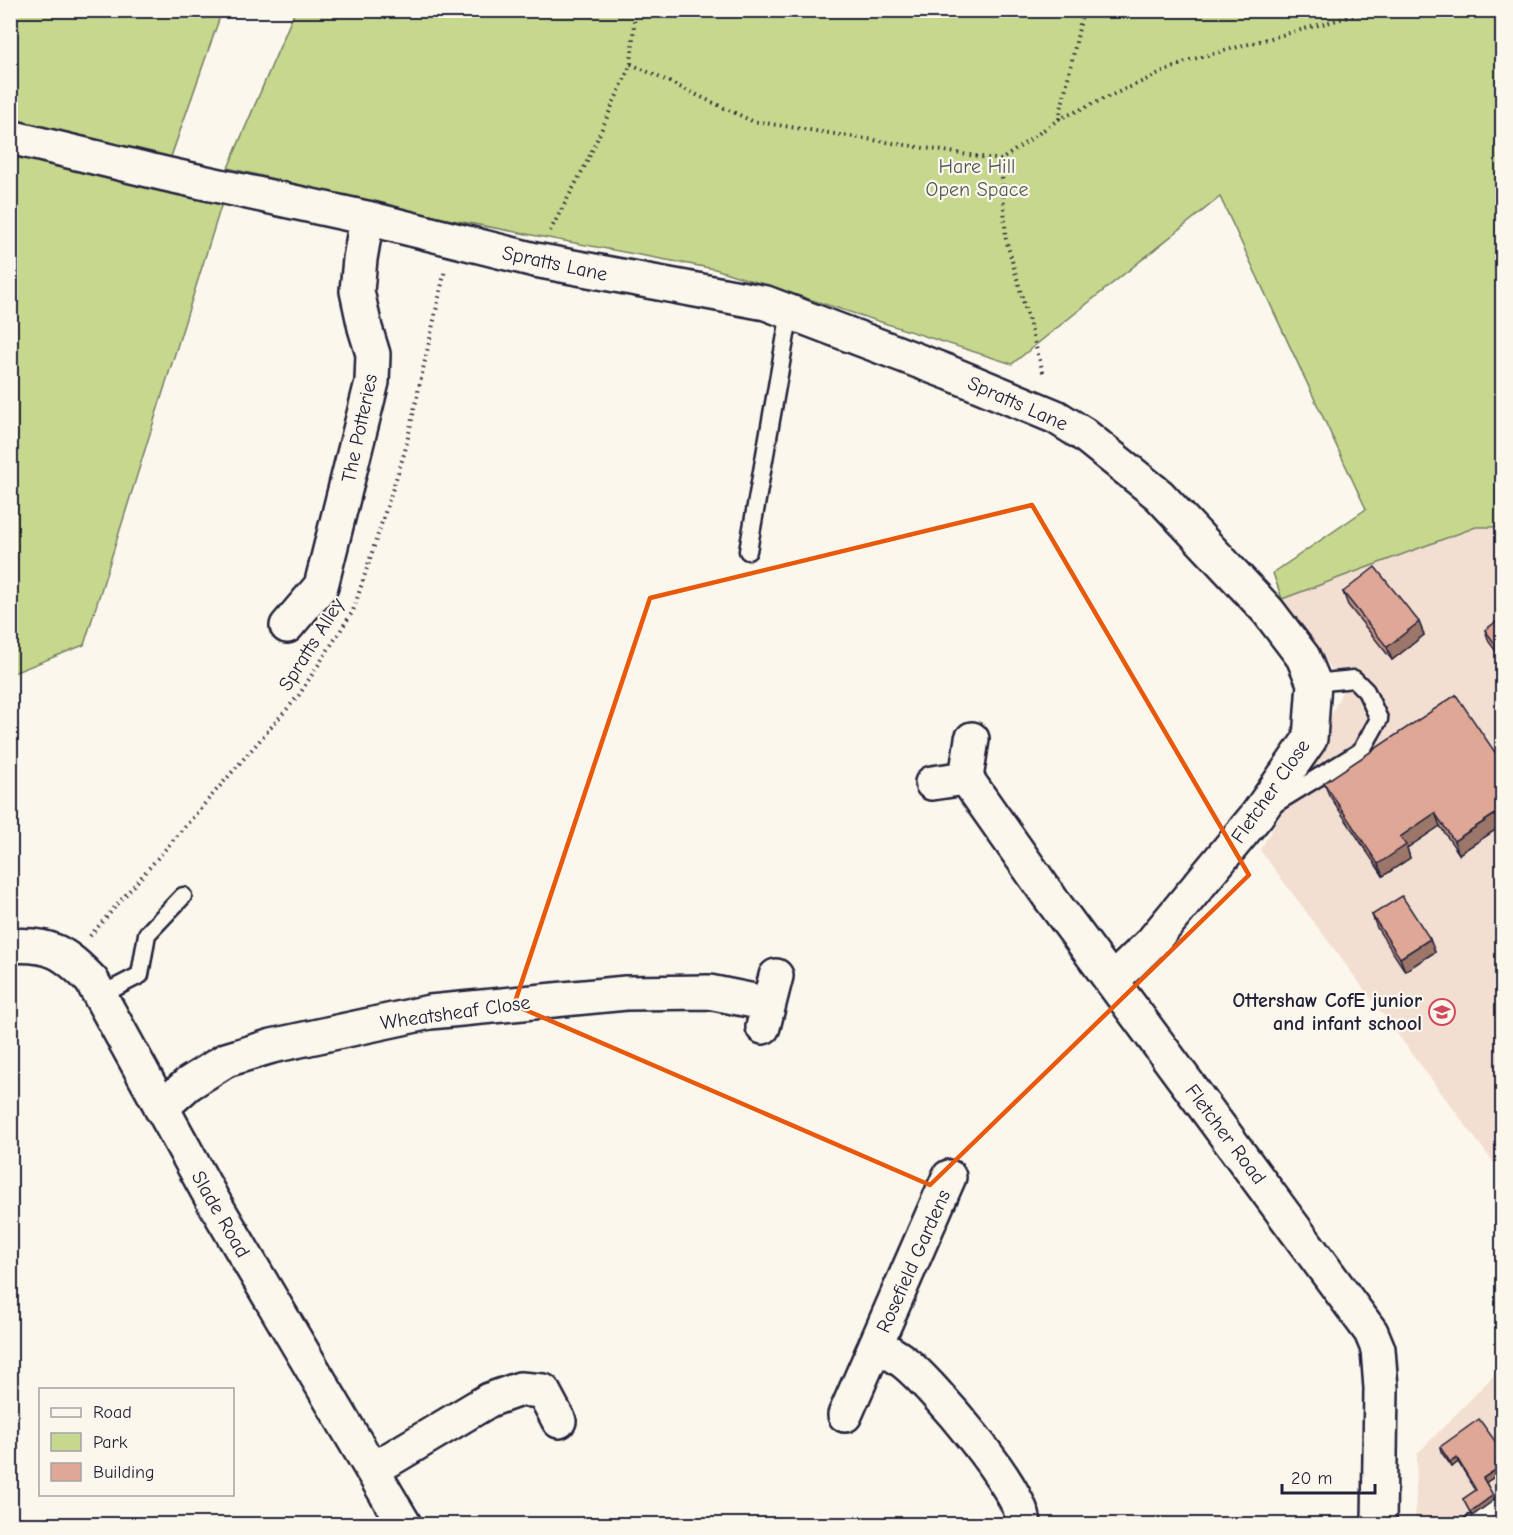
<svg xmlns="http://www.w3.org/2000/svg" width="1513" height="1535" font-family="'Comic Neue',sans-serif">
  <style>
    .built { fill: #f3dfd2 }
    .green { fill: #c6d88d; stroke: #747d64; stroke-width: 1.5 }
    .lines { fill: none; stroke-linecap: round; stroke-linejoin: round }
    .lane-casing { stroke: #22223b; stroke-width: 21 }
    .street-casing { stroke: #22223b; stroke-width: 38 }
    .path { stroke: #22223b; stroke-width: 4; stroke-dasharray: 1.5 4.5; stroke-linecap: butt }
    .lane { stroke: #fbf7ec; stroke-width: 16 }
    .street { stroke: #fbf7ec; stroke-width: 33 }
    .wall { fill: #c09081; stroke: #22223b; stroke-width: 1.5 }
    .shaded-wall { fill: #9c7669; stroke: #22223b; stroke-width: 1.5 }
    .building { fill: #dfa896; stroke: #22223b; stroke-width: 1.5 }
    .marked { fill: none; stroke: #e8590c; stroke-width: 4.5; stroke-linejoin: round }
    .labels { text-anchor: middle; stroke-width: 4.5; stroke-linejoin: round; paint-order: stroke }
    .park-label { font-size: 20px; fill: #535954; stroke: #fbf7ec }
    .street-label { font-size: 20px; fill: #22223b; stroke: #fbf7ec }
    .poi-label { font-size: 20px; font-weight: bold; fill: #22223b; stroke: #fbf7ec; text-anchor: end }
  </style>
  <rect width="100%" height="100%" fill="#fbf7ec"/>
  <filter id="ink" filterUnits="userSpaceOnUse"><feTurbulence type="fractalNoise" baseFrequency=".0167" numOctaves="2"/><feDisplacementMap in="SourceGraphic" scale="12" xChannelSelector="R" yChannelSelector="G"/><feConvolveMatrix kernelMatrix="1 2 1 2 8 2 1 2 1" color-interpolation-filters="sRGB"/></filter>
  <g filter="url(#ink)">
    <path class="built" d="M1476,527H1502V1174L1260,850L1304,775L1344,687L1282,599Z
      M1502,1367V1524H1415L1417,1454Z"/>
    <path class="green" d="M11,11H222L165,174L222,203L84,645L11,674Z
      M295,11H1502V527H1476L1282,599L1273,573L1366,509L1220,197L1012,364L715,269L425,215L228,168Z"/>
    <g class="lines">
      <defs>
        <path id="lane" d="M748,551L790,312
          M1273,805L1361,751L1379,719L1366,691L1354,679L1314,683
          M99,996L140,975L147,934L183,896
          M1472,1524L1502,1505"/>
        <path id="street" d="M10,137L165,174L367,218L535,260L766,303L950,373L1056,417L1083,434L1159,495L1268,611L1303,657L1314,683L1310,739L1257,815L1152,942L1112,981
          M287,626L321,586L372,382L373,354L365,328L357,291L360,259L367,218
          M966,778L1051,899L1371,1332L1378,1349L1381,1388L1379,1524
          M932,783L966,778L972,739
          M10,946C51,943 65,953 92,981L212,1199L404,1524
          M763,1027L776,976
          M161,1108L188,1084L226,1060L272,1046L430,1012L626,993L709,992L769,1004
          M876,1344C885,1350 895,1355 904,1362C932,1384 1023,1490 1024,1524
          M845,1415L949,1177
          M372,1470L489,1400L520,1389L543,1391L559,1421"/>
      </defs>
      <use href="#lane" class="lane-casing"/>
      <use href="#street" class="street-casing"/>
      <path class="path" d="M631,64L752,121L1001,160L1059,119L1190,60L1374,10
        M1059,119L1082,15L1081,10
        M1001,160L1006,239L1044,376
        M550,231L586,164L631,64L635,10
        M90,936L299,695L353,611L405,451L445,270"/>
      <use href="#lane" class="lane"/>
      <use href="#street" class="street"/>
    </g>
    <path class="wall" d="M1343,592L1419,622L1424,635L1392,660L1348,605Z
      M1503,617V661L1489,642L1485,630Z
      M1456,695L1459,854L1440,826L1407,848L1410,858L1383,876L1329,795L1324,783Z
      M1372,915L1435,952L1405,971L1377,928Z
      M1440,1447L1503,1452V1471L1486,1482L1494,1500L1472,1516L1463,1499L1476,1490L1458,1462L1452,1467L1441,1452Z"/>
    <path class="shaded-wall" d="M1419,622L1424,635L1392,660L1387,647Z
      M1503,809V825L1459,854L1454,841Z
      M1435,813L1440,826L1407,848L1410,858L1383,876L1378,864L1400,837Z
      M1430,939L1435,952L1405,971L1400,958Z
      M1457,1458L1458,1462L1452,1467L1450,1462Z
      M1503,1465V1471L1485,1483L1483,1478Z
      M1493,1495L1494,1500L1472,1516L1470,1512Z"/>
    <path class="building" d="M1375,567L1419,622L1387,647L1343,592Z
      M1503,617V655L1485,630Z
      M1456,695L1503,764V809L1454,841L1435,813L1400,837L1406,845L1378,864L1324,783Z
      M1402,896L1430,939L1400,958L1372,915Z
      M1479,1419L1503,1452V1465L1483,1478L1493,1495L1470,1512L1463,1499L1476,1490L1457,1458L1450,1462L1440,1447Z"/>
  </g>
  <path class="marked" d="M1032,505L1249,875L930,1185L514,1005L650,598Z"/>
  <defs>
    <symbol id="school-ring" viewBox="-11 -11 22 22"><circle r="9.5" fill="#fbf7ec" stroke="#d1495b" stroke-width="1.5"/><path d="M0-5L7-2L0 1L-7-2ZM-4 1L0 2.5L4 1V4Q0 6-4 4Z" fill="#d1495b"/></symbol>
  </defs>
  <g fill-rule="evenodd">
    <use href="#school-ring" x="1427" y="997" width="30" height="30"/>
  </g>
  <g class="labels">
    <g class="park-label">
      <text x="977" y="173">Hare Hill<tspan x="977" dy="23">Open Space</tspan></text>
    </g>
    <g class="street-label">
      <text transform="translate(555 263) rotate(12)" y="7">Spratts Lane</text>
      <text transform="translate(1018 403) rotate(24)" y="7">Spratts Lane</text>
      <text transform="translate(359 428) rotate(-78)" y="7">The Potteries</text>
      <text transform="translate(311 644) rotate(-58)" y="7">Spratts Alley</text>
      <text transform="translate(1270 791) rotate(-55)" y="7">Fletcher Close</text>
      <text transform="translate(455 1012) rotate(-8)" y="7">Wheatsheaf Close</text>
      <text transform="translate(1226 1134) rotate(53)" y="7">Fletcher Road</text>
      <text transform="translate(221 1214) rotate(60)" y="7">Slade Road</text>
      <text transform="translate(913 1261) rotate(-66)" y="7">Rosefield Gardens</text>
    </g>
    <g class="poi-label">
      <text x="1422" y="1007">Ottershaw CofE junior<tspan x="1422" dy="23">and infant school</tspan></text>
    </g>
  </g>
  <rect width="1513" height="1535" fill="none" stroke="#fbf7ec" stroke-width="36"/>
  <rect x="18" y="18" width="1477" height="1499" fill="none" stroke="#22223b" stroke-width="2" filter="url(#ink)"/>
  <rect x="39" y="1388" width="195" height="108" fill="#fbf7ec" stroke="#a4a2a5" stroke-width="1.5"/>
  <rect x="51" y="1408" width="30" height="9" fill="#fbf7ec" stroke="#a4a2a5" stroke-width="1.5"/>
  <text x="93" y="1418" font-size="18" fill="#22223b">Road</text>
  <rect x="51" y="1433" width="30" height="18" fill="#c6d88d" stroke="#a4a2a5" stroke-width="1.5"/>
  <text x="93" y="1448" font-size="18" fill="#22223b">Park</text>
  <rect x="51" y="1463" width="30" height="18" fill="#dfa896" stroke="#a4a2a5" stroke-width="1.5"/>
  <text x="93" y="1478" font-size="18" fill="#22223b">Building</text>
  <path d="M1282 1484v9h93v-9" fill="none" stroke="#22223b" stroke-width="3"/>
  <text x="1291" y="1484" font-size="18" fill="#22223b" stroke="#fbf7ec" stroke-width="4.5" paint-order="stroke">20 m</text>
</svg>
